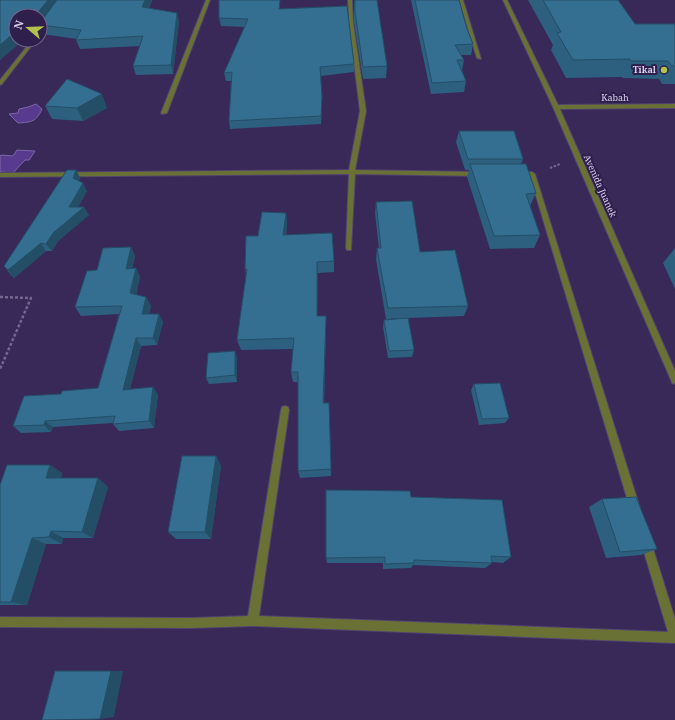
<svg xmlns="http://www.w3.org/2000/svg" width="675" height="720" font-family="'Noto Serif',serif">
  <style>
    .water { fill: #583b8e; stroke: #7e67aa }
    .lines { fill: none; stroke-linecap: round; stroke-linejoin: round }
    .minor-casing { stroke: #514470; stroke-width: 2 }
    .tertiary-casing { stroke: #514470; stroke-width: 2 }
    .path-far1 { stroke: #73678f; stroke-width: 2; stroke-dasharray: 2.5 1.5; stroke-linecap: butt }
    .path { stroke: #73678f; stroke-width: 2.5; stroke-dasharray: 3 2; stroke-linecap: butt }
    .minor { fill: #697234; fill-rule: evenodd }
    .tertiary { fill: #697234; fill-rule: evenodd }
    .wall { fill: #2d5f7e }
    .shaded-wall { fill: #244e66 }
    .building { fill: #346f92; stroke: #244e66 }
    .poi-dot { fill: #b2c34c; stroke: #2e1f4d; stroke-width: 1.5 }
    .labels { text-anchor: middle; stroke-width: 4; stroke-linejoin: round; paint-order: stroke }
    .far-poi-label { font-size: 9px; font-weight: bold; fill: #d7cfed; stroke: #2e1f4d; text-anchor: end }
    .far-street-label { font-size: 9px; fill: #d7cfed; stroke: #2e1f4d }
  </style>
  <rect width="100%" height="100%" fill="#382958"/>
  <path class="water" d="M36,104L42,109C36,122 32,122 18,123L9,114L18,113L19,109L28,107Z
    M17,150L35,151L29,160H25L13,173L0,172V156L1,155L13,156Z"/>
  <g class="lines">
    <defs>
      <path id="minor" d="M206,0H210L167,113L162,114L161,113Z
        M348,0H352L353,22L366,111L355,170L479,172L482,174L479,176L355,174L351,250H347L346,248L349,174L0,177V173L349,170L360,111L349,22Z
        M459,0H463L481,59L477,58Z
        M32,40H36L2,84L0,85V80Z
        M675,104V108L556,109L553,107L556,105Z
        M518,172H532L535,174L640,508L638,511L635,513L632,511L630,508L530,176L516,175V173Z
        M285,406L288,407L289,410L259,616L668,632L641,542L642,538L646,537L650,538L651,542L675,619V643L253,626L191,628L0,627V617L191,618L248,616L281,410L282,407Z"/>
      <path id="tertiary" d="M503,0H507L559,107L675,371V384L672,383L671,380L553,107Z"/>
    </defs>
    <use href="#minor" class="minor-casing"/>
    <use href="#tertiary" class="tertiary-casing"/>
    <path class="path-far1" d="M550,168L560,164"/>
    <path class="path" d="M0,297L31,298L0,369"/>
    <use href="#minor" class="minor"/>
    <use href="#tertiary" class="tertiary"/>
  </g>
  <path class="wall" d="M354,0L387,66L386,78L363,79L354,22Z
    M411,0H459L467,29L473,44L471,55H461L464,60L462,71L466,81L464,92L431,94Z
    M528,0H618L635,24H675V84H662L659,79L623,78L622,77L566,78L551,50L553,45Z
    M0,1H152L149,8L177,13L179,22L173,74L136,75L133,66L140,46L80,49L76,40L77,39L42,34L40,30V16H16L23,40L0,60Z
    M280,3V9L354,64V72L321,76L322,106L321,124L230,129L229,121L231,81H226L224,73L245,27L221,26L219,18Z
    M45,106L107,108L83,121L52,119Z
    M459,131L523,159L521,164L536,193L530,206L540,235L534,248L490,249L467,177L469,170H465L456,142Z
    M76,170L80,178L79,181L87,191L78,207L89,215L58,241L52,251H46L14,278L10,274L4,266Z
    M376,202L468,306L464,316L408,318L414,350L412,357L388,358L383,327L384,320L405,318L386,319L376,259L377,248H379L375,213Z
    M286,213L287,225L286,235L334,261V272L318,273L317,316H326V327L324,403H329L331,476L300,478L298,471V382H293L291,372L293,349L241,350L237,340L246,275L245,269Z
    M131,247L135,256L132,269L136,268L140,277L136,295L146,297L151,306L149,314H159L163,322L157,345L141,346L130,389L158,394L154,428L119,431L113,424V423L53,427L51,432L21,433L13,426L61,394L98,388L119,314L81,316L75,307L97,270Z
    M675,248V289L663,263Z
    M237,357V382L209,384L206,378Z
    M474,384L509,418L505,423L479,425L471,390Z
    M216,456L221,466L211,539H176L168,532Z
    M50,465L62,473L61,478H98L108,487L93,538H63L62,544H46L27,605H0V485Z
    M411,497L511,557L503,563L492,562V563L485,568L413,565L411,568L383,569V563H327L326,558Z
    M602,499L657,549L641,555L606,558L589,507Z"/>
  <path class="shaded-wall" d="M47,0H58L40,25V16H35Z
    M145,0H152V1L144,16L142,7Z
    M280,0V17L279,9Z
    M177,13L179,22L173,74L171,65Z
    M16,31V40H23L0,60V45Z
    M102,94L107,108L83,121L77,108Z
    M322,97V106L321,124V116Z
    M76,170L80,178L78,185L73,178Z
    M83,183L87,191L73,215L69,207Z
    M84,207L89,215L58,241L52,251L46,244L53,233Z
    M286,213L287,225L284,246L283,235Z
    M41,243L46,251L14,278L8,270Z
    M131,247L135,256L130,278L126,269Z
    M317,262L318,273L317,327Z
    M136,268L140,277L134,301L130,293Z
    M146,297L151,306L147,322L142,314Z
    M159,314L163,322L157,345L153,338Z
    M326,316V327L323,412V403Z
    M136,338L141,346L128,397L123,390Z
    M235,351L237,357V382L235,375Z
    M153,387L158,394L154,428L149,421Z
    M45,421L53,427L51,432L44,425Z
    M216,456L221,466L211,539L205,532Z
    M50,465L62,473L58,486L46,478Z
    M98,478L108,487L93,538L82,532Z
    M51,531L63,538L62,544L49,537Z
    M32,538L46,544L27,605L11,602Z
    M111,671H123L114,717L100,719Z"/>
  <path class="building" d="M1,0H48L35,16H16V31L0,45V1Z
    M57,0H145L142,7L177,13L171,65L133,66L143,36L76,40L81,30L40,25V23Z
    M219,0H280L279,9L347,6L354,64L320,67L322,97L321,116L229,121L232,72L224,73L248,19L219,18Z
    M355,0H377L387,66L363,67L355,11Z
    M415,0H459L467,29L473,44L455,45L464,60H457L466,81L432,83Z
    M543,0H618L635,24H675V66H672L668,61H631L630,59L573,60L557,33L561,32Z
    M67,79L102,94L77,108L45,106Z
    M459,131H514L523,159H468Z
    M470,164H526L536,193L526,194L540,235L494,236Z
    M67,170H76L73,178L83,183L69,207H84L53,233L46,244L41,243L8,270L4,266Z
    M412,201L420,252L455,250L468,306L388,308L377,248H381L376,202Z
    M262,212L286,213L283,235L332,233L334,261L317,262V316H326L323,403H329L331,469L298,471V372H291L294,338L237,340L247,269H245L246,236H258Z
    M131,247L126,269L136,268L130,293L146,297L142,314H159L153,338H136L123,390L153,387L149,421L113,424L115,416L45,421L44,425L13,426L24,396L61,394L62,391L98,388L122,306L75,307L87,271L97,270L103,248Z
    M408,318L414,350L389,351L384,320Z
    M235,351V375L206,378L208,353Z
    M500,383L509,418L482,419L474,384Z
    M182,456H216L205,532H168Z
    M7,465H50L46,478H98L82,532L51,531L49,537L32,538L11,602H0V485Z
    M326,490L410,491L411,497L502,500L511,557L491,556L492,563L414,560V563L385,564V557L326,558Z
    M636,497L657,549L620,552L602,499Z
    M55,671H111L100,719L42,720Z"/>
  <circle class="poi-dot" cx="664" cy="70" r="4"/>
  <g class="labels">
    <g class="far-poi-label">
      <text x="656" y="73">Tikal</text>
    </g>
    <g class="far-street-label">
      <text x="615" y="101">Kabah</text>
      <text transform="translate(600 186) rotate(66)" y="3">Avenida Juanek</text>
    </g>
  </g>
  <g transform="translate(28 28) rotate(289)"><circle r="19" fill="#2e1f4d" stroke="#72658d"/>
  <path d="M0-3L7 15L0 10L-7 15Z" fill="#b2c34c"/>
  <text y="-6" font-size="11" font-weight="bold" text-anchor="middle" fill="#d7cfed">N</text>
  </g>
</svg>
